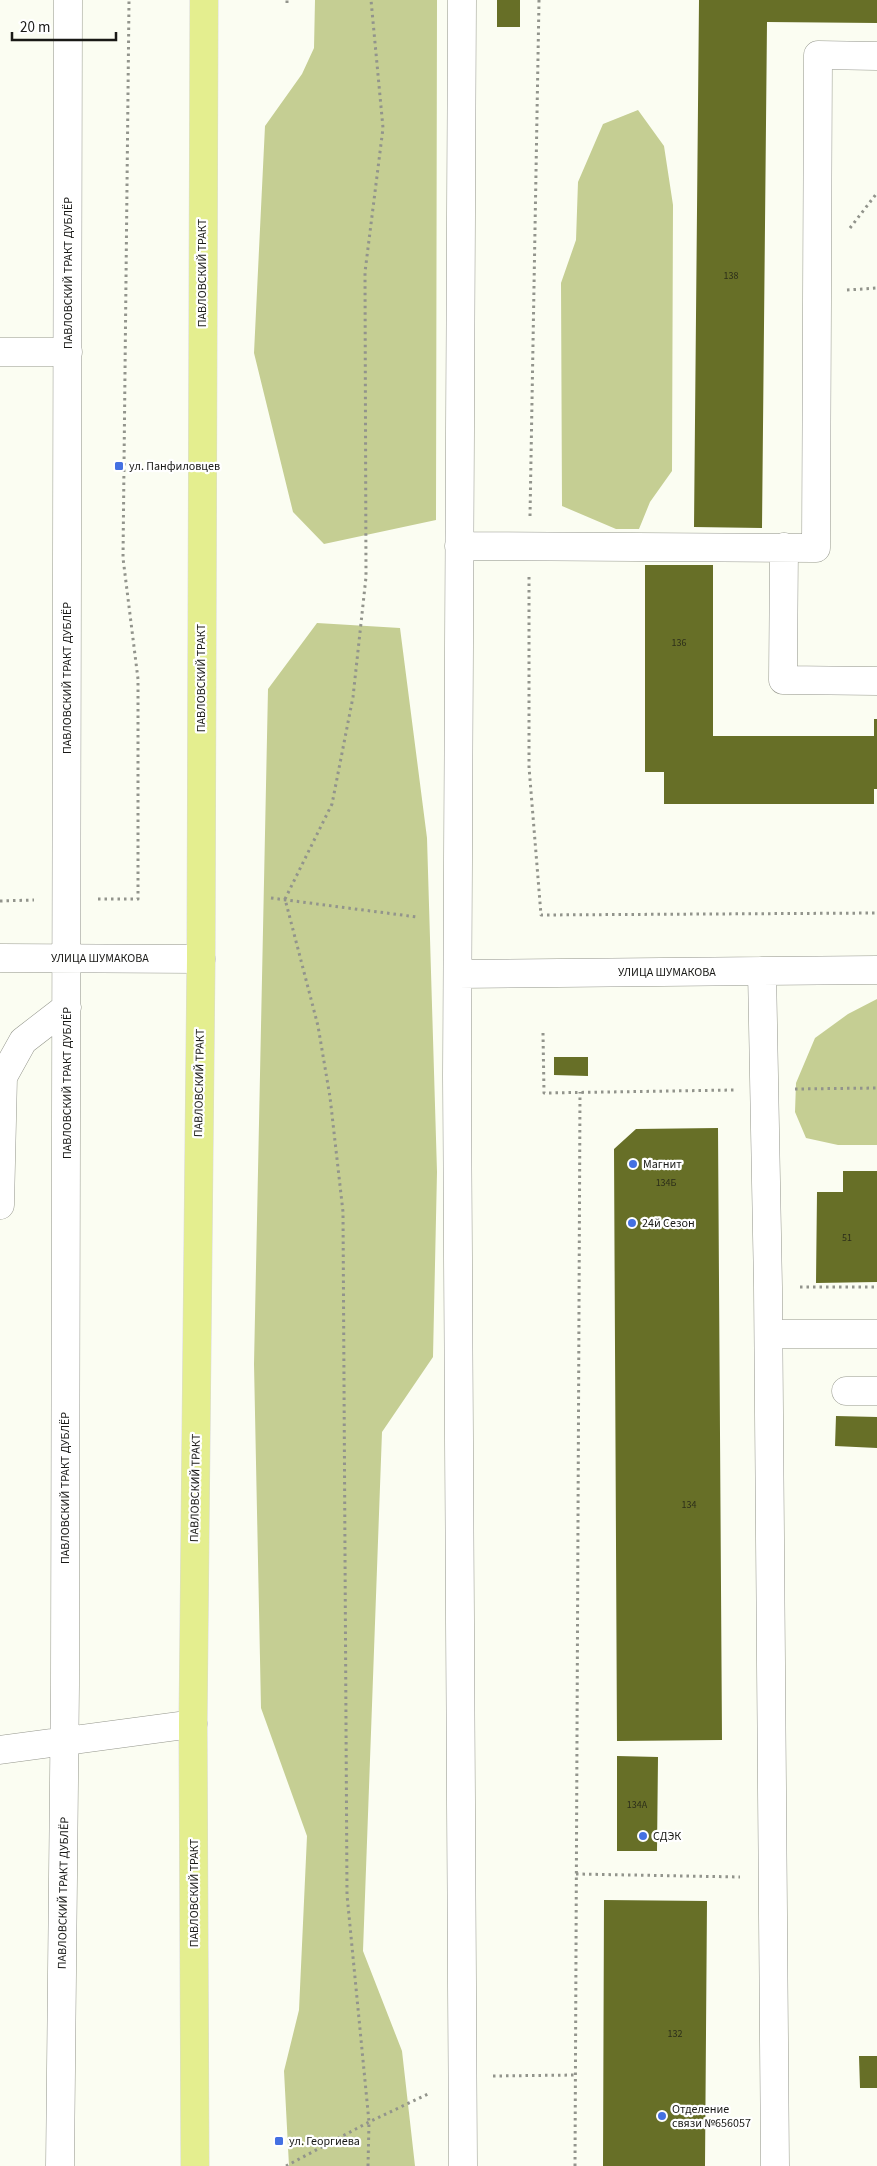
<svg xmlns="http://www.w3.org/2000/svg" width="877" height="2166" font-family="'Source Sans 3',sans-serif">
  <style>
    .green { fill: #c5ce93 }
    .building { fill: #676f27 }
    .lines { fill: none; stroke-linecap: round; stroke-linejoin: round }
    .minor-casing { stroke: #94968c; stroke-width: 29 }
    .major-casing { stroke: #dadada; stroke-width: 29 }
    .path { stroke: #92948c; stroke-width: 3; stroke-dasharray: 2.5 4; stroke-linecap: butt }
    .minor { stroke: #fff; stroke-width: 28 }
    .major { stroke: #e4ee8f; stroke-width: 28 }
    .poi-dot { fill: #4470e2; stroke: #fff; stroke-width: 2 }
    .labels { text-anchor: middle; stroke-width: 4.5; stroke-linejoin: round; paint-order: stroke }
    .number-label { font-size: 10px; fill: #2c2e1a }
    .street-label { font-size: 12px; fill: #191916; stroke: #fff }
    .poi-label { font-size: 12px; fill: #191916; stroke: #fff; text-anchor: start }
  </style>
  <rect width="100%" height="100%" fill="#fbfdf2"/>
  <path class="green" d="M315,0H437L436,520L324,544L293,512L254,353L265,126L302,74L314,48Z
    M638,110L664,146L673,205L672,471L650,502L639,529H616L562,506L561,283L576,240L578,182L603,124Z
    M317,623L400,628L427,838L437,1172L433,1357L382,1432L363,1951L402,2051L415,2166H289L284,2071L299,2010L307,1836L261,1708L254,1364L268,689Z
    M877,999V1145H838L806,1138L795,1112L796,1083L815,1038L848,1014Z"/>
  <path class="building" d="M497,0H520V27H497Z
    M699,0H877V23L767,22L762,528L694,527Z
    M645,565H713V736H874V719H877V789H874V804H664V772H645Z
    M554,1057H588V1076L554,1075Z
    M718,1128L722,1740L617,1741L614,1149L636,1129Z
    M843,1171H877V1282L816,1283L817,1192H843Z
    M836,1416L877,1417V1448L835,1446Z
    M617,1756L658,1757L657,1851H617Z
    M604,1900L707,1901L705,2166H603Z
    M859,2056H877V2088H860Z"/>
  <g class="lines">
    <defs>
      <path id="minor" d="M462,0L457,1076L463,2166
        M0,352H68
        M459,546L816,548L818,55L877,56
        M784,547L783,680L877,681
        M0,958L201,959
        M762,971L768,1287L775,2166
        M458,974L877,970
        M0,1205L3,1077L23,1041L67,1007
        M769,1334H877
        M846,1391H877
        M0,1750L193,1724
        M60,2166L65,1685L68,0"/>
      <path id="major" d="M195,2166L193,1724L201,959L204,0"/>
    </defs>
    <use href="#minor" class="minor-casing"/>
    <use href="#major" class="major-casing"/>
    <path class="path" d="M287,3V0
      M850,228L877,193
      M847,290L877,288
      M530,516L539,0
      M529,577V767L541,915L877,913
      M271,898L417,917
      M98,899H138V679L123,558L129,0
      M0,901L34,900
      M543,1033L544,1093L734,1090
      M795,1089L877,1088
      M800,1287H877
      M576,1874L740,1877
      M493,2076L575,2075
      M286,2166L369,2122L430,2093
      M368,2166L369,2122L347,1895L343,1212L330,1097L318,1026L285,899L332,804L353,697L366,577L365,272L383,128L371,0
      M575,2166L580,1092"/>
    <use href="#minor" class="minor"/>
    <use href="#major" class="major"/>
  </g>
  <g class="poi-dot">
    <rect x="114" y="461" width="10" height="10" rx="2.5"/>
    <circle cx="633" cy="1164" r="5"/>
    <circle cx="632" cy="1223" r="5"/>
    <circle cx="643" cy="1836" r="5"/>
    <circle cx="662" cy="2116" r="5"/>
    <rect x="274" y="2136" width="10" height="10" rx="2.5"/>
  </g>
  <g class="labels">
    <g class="number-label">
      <text x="731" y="279">138</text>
      <text x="679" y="646">136</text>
      <text x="666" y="1186">134Б</text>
      <text x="847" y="1241">51</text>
      <text x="689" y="1508">134</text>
      <text x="637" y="1808">134А</text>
      <text x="675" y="2037">132</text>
    </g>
    <g class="street-label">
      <text transform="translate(68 273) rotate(-90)" y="4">ПАВЛОВСКИЙ ТРАКТ ДУБЛЁР</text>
      <text transform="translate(202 273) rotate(-90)" y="4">ПАВЛОВСКИЙ ТРАКТ</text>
      <text transform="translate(67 678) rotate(-90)" y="4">ПАВЛОВСКИЙ ТРАКТ ДУБЛЁР</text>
      <text transform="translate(201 678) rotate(-90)" y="4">ПАВЛОВСКИЙ ТРАКТ</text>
      <text x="100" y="962">УЛИЦА ШУМАКОВА</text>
      <text x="667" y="976">УЛИЦА ШУМАКОВА</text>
      <text transform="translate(67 1083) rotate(-90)" y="4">ПАВЛОВСКИЙ ТРАКТ ДУБЛЁР</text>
      <text transform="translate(199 1083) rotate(-89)" y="4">ПАВЛОВСКИЙ ТРАКТ</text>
      <text transform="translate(65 1488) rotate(-90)" y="4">ПАВЛОВСКИЙ ТРАКТ ДУБЛЁР</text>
      <text transform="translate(195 1488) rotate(-89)" y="4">ПАВЛОВСКИЙ ТРАКТ</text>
      <text transform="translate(63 1893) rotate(-89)" y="4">ПАВЛОВСКИЙ ТРАКТ ДУБЛЁР</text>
      <text transform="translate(194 1893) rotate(-90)" y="4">ПАВЛОВСКИЙ ТРАКТ</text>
    </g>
    <g class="poi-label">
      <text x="129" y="470">ул. Панфиловцев</text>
      <text x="643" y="1168">Магнит</text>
      <text x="642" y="1227">24й Сезон</text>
      <text x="653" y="1840">СДЭК</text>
      <text x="672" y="2113">Отделение<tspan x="672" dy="14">связи №656057</tspan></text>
      <text x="289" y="2145">ул. Георгиева</text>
    </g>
  </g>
  <path d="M12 32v8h104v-8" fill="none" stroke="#191916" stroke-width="2.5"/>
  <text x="20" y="32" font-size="15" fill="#191916" stroke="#ffffff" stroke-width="4" paint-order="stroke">20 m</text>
</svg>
